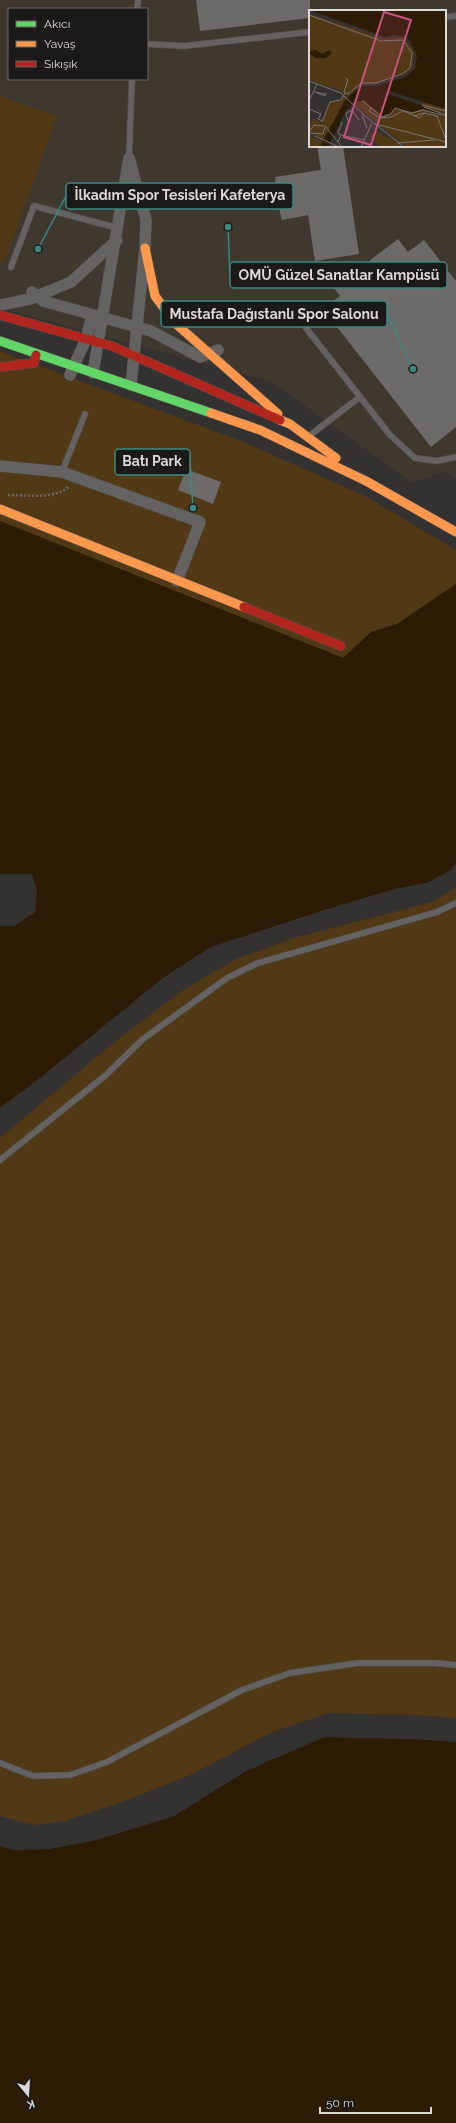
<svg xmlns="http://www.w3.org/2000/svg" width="456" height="2123" font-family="Raleway,sans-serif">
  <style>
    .built { fill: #3f382f; fill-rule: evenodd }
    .green { fill: #513915 }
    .water { fill: #2c1c05 }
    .pier { fill: #343230 }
    .building { fill: #6d6b69 }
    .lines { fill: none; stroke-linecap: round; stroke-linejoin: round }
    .lane-casing { stroke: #51504e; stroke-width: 7 }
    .street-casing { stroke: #51504e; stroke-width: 12 }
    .fast-casing { stroke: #51504e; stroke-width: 10 }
    .slow-casing { stroke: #51504e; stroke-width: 10 }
    .jam-casing { stroke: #51504e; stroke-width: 10 }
    .path { stroke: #6a6867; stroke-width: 2.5; stroke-dasharray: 2 2; stroke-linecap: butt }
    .lane { stroke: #646361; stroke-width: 5.5 }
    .street { stroke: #646361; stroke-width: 11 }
    .fast { stroke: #63d668; stroke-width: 9 }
    .slow { stroke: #ff974d; stroke-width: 9 }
    .jam { stroke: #b3261e; stroke-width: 9 }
    .inset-road { fill: none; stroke: #777472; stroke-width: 1 }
    .view { fill: #ca5280; fill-opacity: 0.15; stroke: #ca5280; stroke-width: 2 }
    .inset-edge { fill: none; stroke: #dbd8d5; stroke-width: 2 }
    .leader { fill: none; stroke: #388a83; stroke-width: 1.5 }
    .callout-dot { fill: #388a83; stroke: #1c1a18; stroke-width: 1.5 }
    .callout { fill: #1c1a18; stroke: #388a83; stroke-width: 1.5 }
    .callout-label { font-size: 14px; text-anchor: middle; font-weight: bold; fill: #dbd8d5 }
  </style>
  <rect width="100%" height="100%" fill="#343230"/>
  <path class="built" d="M0,0H456V479L446,472L411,482L272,382L0,308ZM9,9H147V79H9ZM310,11H445V146H310Z"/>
  <path class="green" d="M0,96L57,116L4,263L0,261Z
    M0,351L241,441L365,496L456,550V584L397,624L371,632L344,658L2,522L0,521Z
    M456,887V1718L415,1715L329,1713L272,1732L192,1774L130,1799L64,1821L34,1825L0,1816V1138L107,1048L180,992L236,959L297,937L432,902Z"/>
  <path class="water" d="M0,521L343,658L371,632L397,624L456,584V863L451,870L427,883L395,889L325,910L211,947L163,978L39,1079L0,1108V926H14L35,912L37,891L32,874H0Z
    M324,1737L415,1739L456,1742V2123H0V1846L14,1850L49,1849L96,1840L174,1816L246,1771Z"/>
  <path class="pier" d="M456,863L453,871L428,885L396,891L326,912L212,949L165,979L40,1081L0,1110V1108L39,1079L163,978L211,947L325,910L395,889L427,883L451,870Z
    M323,1735L416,1737L456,1740V1742L415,1739L324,1737L246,1771L174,1816L96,1840L49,1849L14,1850L0,1846V1844L14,1848L49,1847L96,1838L173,1815L245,1769Z"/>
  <path class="building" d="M196,0H310V18L200,31Z
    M317,146H343L359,254L315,261L308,215L282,220L277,200L275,177L321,170Z
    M398,239L408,252L424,240L456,281V427L431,447L323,309L340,296L334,288Z
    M186,469L221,482L213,504L178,490Z"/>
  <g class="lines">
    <defs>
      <path id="lane" d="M137,9L138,0
        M445,17L456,16
        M147,44L184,46L310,32
        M129,158L132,79
        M11,267L34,206L118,228
        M306,328L390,435L415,458L437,461L456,457
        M309,436L360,397
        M62,472L85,414
        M0,1160L106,1075L143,1039L227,978L258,963L437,912L456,903
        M0,1763L33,1776L70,1775L107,1762L242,1690L290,1673L358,1663H435L456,1665"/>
      <path id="street" d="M129,158L146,220L145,248L131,385
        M32,292L43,301L151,331L200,357L218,350
        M0,305L30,299L71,282L117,240
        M93,373L128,163
        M70,375L86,339L92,315
        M0,466L62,472L200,522L177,581"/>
      <path id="fast" d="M0,341L211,413"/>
      <path id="slow" d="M145,248L155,296L176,324L278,414
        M211,413L260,430L366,481L456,532
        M280,420L290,424L336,458
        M0,509L244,607"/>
      <path id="jam" d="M0,315L112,346L280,420
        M0,367L34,363L36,355
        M244,607L341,646"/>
    </defs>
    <use href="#lane" class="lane-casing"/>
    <use href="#street" class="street-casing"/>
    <use href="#fast" class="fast-casing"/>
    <use href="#slow" class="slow-casing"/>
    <use href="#jam" class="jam-casing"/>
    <path class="path" d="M8,495C25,495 56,500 69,486"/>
    <use href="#lane" class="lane"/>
    <use href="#street" class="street"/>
    <use href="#fast" class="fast"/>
    <use href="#slow" class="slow"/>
    <use href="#jam" class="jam"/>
  </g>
  <g transform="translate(309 10)">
    <rect width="137" height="137" fill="#343230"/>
    <path d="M0,4L75,28L95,27L105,42L103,58L98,63L70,73L51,75L39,87L31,80L0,70ZM35,85L39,89L14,129L0,121L3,108L13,113L21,92L32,91ZM54,90L82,101L86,98L108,101L115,92L137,99V137H97L44,93ZM66,120L77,128L79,126L94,137H71L61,127ZM0,126L13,131L11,137H0Z" fill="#513915"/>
    <path d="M0,0H137V99L79,81L76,83L112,95L114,97L137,105V107L113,99L102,102L86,98L82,103L74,106L54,90L44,93L37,101L19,137H11L36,90L52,76H67L99,65L106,58L108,46L99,28L86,25L76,27ZM7,40L13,44L20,40L23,43L17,48H7L0,44L1,41Z" fill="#2c1c05"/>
    <path d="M0,0L76,27L96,26L107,43L106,58L96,67L67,76H52L40,87L52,74H66L98,64L105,55V42L95,27L75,28Z" fill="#343230"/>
    <path class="inset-road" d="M0,5L72,31L94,30L103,43L101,58L93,64L67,73H52L39,84L35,82L39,70L36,68M0,71L32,83L55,105L95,137M5,82L17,84L16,86L8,83M0,91L8,74M54,91L73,107L82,104L86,98L103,103L114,100L137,106M113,95L137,101M115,97L137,105M62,98L60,101L71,108L82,107L94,101L111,108L115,103M0,99L12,104L9,109L13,111M53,105L58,118M105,106L115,103L128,106L137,130M39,111L37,103L43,100L50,110M13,112L21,92L32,90L36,83M66,114L137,132M0,122L5,115L16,116L33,137M0,123L14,124L16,117M32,125L55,130M6,126L30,137M29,132L32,125L29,123L33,112M88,133L126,130M52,137L63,113"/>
    <path class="view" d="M75,2L102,10L62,135L35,127Z"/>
    <rect width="137" height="137" class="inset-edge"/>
  </g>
  <path class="leader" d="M38 249L66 196M228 227L230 275M413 369L387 314M193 508L190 462"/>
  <g class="callout-dot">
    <circle cx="38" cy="249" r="4"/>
    <circle cx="228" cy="227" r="4"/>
    <circle cx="413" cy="369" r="4"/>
    <circle cx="193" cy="508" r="4"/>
  </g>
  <g class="callout">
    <rect x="66" y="183" width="227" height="26" rx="4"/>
    <rect x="230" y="262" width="217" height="26" rx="4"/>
    <rect x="161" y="301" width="226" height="26" rx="4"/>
    <rect x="115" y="449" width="75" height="26" rx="4"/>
  </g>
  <g class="callout-label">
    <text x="180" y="200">İlkadım Spor Tesisleri Kafeterya</text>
    <text x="339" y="280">OMÜ Güzel Sanatlar Kampüsü</text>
    <text x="274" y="319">Mustafa Dağıstanlı Spor Salonu</text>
    <text x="152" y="466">Batı Park</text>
  </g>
  <rect x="8" y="8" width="140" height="72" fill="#1c1a18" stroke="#686664"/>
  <rect x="16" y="21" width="20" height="6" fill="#63d668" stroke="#686664"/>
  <text x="44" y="28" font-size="12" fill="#dbd8d5">Akıcı</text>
  <rect x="16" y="41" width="20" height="6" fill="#ff974d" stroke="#686664"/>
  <text x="44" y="48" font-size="12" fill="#dbd8d5">Yavaş</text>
  <rect x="16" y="61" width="20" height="6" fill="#b3261e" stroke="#686664"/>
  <text x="44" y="68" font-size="12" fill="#dbd8d5">Sıkışık</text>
  <g transform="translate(28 2095) rotate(162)" stroke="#1c1a18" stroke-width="3" paint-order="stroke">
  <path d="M0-3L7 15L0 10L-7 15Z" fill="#dbd8d5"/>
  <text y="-6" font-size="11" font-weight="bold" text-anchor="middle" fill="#dbd8d5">K</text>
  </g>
  <path d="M320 2107v6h111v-6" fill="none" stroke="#dbd8d5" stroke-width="2"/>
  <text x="326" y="2107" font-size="12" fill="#dbd8d5" stroke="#1c1a18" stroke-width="3" paint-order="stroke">50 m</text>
</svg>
